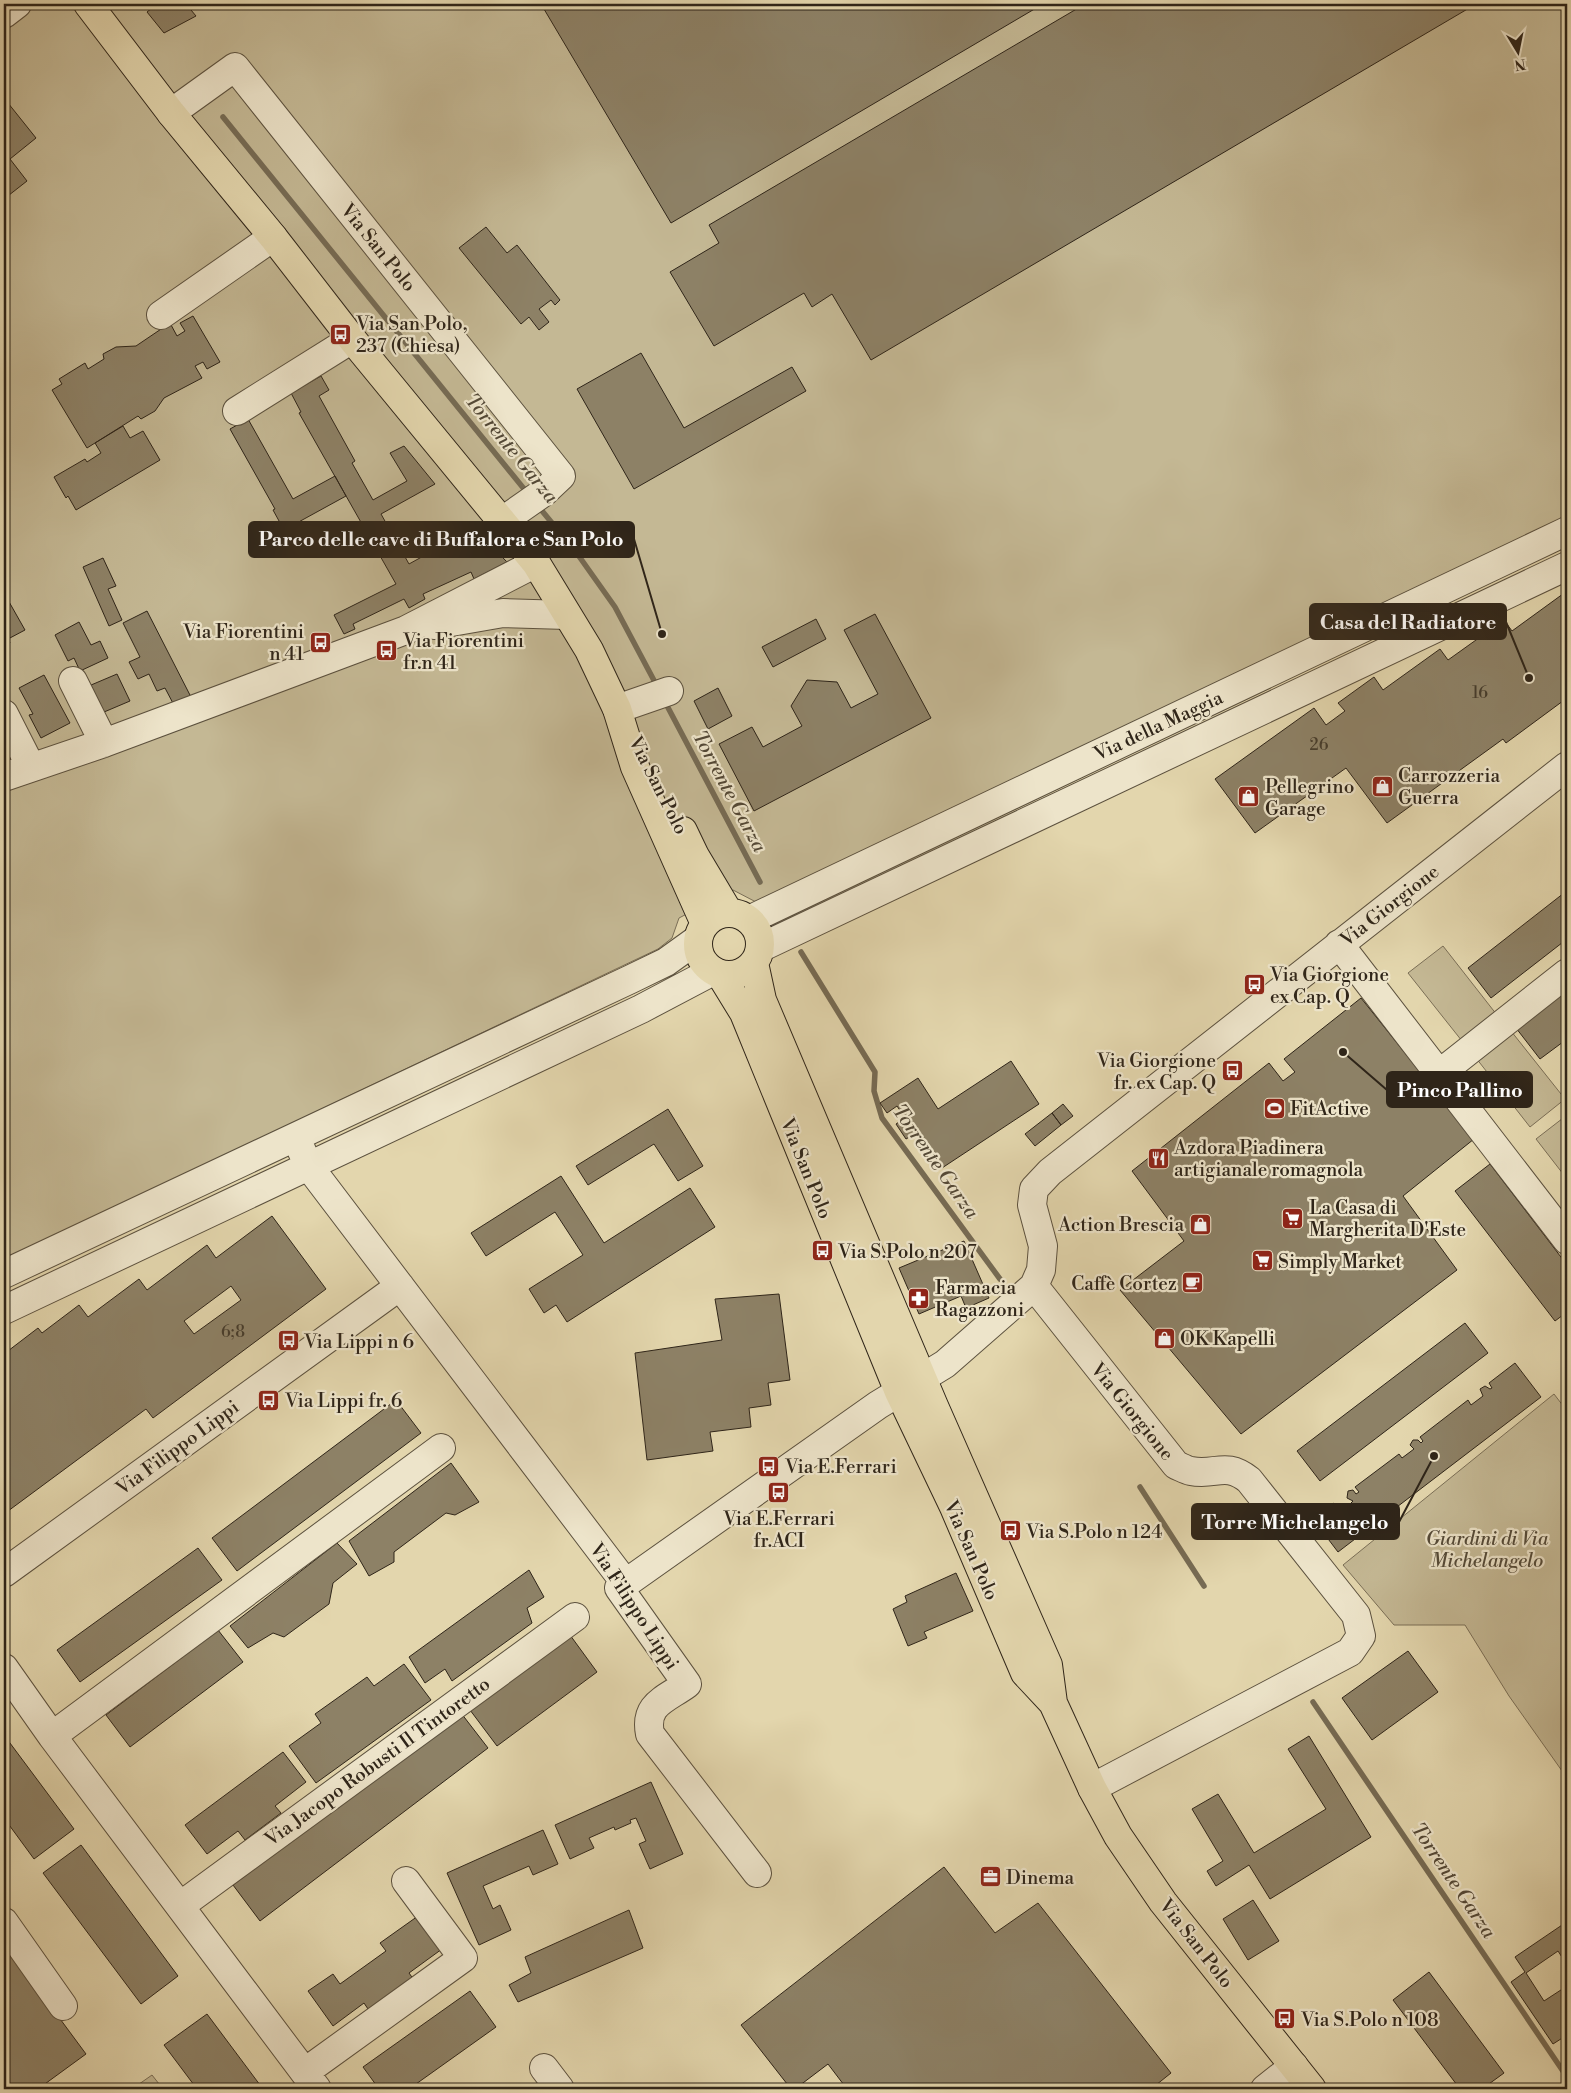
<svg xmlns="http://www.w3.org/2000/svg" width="1571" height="2093" font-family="'Libre Bodoni',serif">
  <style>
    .green { fill: #c4b894; stroke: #7a6e56 }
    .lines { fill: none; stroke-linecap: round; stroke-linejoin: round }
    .stream { stroke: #766b54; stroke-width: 5.5 }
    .building { fill: #8d8166; stroke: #2f2519; fill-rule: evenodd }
    .minor-casing { stroke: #5c513e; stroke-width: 30 }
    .major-casing { stroke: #2f2519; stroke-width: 30 }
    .minor { stroke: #ede4ca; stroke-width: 28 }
    .major { stroke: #e3d6ad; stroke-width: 28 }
    .labels { text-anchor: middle; stroke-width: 4.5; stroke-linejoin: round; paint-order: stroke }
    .number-label { font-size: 16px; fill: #463c2c }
    .street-label { font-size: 19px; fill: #2f2519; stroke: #ede4ca }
    .poi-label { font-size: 19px; fill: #2f2519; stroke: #ede4ca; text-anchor: start }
    .park-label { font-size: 19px; font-style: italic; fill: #544a38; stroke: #ede4ca }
    .water-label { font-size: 20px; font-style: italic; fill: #534836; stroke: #ede4ca }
    .leader { fill: none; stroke: #2f2519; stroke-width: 2 }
    .callout-dot { fill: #2f2519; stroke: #ede4ca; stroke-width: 2 }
    .callout { fill: #2f2519; stroke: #2f2519; stroke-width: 2 }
    .callout-label { font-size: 20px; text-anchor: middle; font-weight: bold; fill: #fff }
  </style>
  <rect width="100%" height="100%" fill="#e3d6ad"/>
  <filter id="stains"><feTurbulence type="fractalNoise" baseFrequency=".004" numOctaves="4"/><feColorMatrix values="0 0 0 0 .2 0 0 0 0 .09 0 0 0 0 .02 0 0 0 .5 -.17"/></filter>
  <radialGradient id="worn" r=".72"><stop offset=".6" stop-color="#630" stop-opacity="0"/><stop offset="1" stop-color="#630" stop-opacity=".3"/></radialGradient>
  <path class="green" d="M4,4H1567V516L756,902L733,890L679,918L672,938L658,949L4,1260Z
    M1443,946L1497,1015L1462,1041L1408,973Z
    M1511,1031L1565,1099L1530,1127L1476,1058Z
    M1567,1115V1179L1536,1139Z
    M1554,1394L1567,1411V1778L1509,1696L1465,1625H1394L1343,1565Z
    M152,2075L163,2089H132Z"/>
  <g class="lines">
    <path class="stream" d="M133,4L134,5
      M223,117L529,495
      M538,506L576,552L615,607L658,688
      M664,700L760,882
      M801,952L875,1072L874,1091L882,1118L1000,1279
      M1140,1487L1204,1586
      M1313,1702L1567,2077"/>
  </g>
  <path class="building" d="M157,4H186L196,16L164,33L147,12Z
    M541,4H1043L671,223Z
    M1085,4H1476L871,360L832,294L812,307L804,293L714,346L670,272L719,243L709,225Z
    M4,98L36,138L10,159L27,181L4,199Z
    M486,227L507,253L517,245L560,300L555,305L551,300L539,309L549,322L539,330L529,317L521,324L459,248Z
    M193,316L220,362L207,369L203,362L195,366L202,378L164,398L155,411L141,419L138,416L87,448L52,390L62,384L59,379L85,363L88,369L104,359L103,354L116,347L136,346L170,323L177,336L185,331L180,323Z
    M641,353L684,428L792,367L806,391L634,489L577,389Z
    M321,376L329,390L319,396L355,461L352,463L373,500L407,481L390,453L404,446L435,484L381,514L409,564L474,528L507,562L474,579L471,572L423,594L425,599L409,608L404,599L353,624L355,629L344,634L334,615L396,584L299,413L301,412L291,393Z
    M248,419L293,499L335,476L346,496L284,530L273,510L275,509L230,429Z
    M123,426L130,438L143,431L160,460L76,510L68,496L66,498L54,477L85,459L87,462L101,453L95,443Z
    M103,558L116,586L108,589L122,620L109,626L83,567Z
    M1567,591V698L1506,743L1503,739L1387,823L1346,768L1255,833L1215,779L1314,708L1326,725L1345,711L1338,703L1374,677L1383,690L1440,649L1448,660L1504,620L1512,631Z
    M8,600L25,630L8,639L10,643L4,646V603Z
    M147,611L192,699L175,707L165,688L157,691L149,674L138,679L129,662L140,657L123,623Z
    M875,614L931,718L754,811L719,744L752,727L763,747L802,726L791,706L807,680L837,682L851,708L878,694L844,630Z
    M816,619L826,639L773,667L762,647Z
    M79,622L91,645L100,641L108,658L80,671L74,658L68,661L55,635Z
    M117,674L130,701L97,715L84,688Z
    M44,675L70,723L41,738L29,715L33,714L19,688Z
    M718,688L732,716L708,729L694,701Z
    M1564,893L1567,897V939L1491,998L1468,968Z
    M1567,989V1039L1540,1059L1516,1028Z
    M1361,998L1474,1139L1403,1196L1457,1270L1241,1434L1120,1290L1184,1241L1132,1171L1269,1063L1283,1081L1295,1072L1284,1059Z
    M1011,1061L1039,1104L942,1168L918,1132L906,1139L896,1124L905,1118L897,1106L887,1113L880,1103L918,1078L938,1109Z
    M1063,1104L1073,1116L1061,1125L1052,1113Z
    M668,1109L703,1166L678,1181L654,1144L588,1185L576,1166Z
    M1052,1113L1061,1125L1035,1146L1025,1134Z
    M1490,1164L1567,1265V1312L1555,1321L1455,1191Z
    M561,1176L604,1243L690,1188L715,1227L567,1322L556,1305L544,1313L529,1289L583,1255L555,1212L486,1256L471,1233Z
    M272,1216L326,1289L153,1418L146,1409L4,1514V1354L38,1328L42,1333L79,1305L88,1317L139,1279L147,1290L207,1245L216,1258ZM231,1286L241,1300L194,1334L184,1321Z
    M964,1241L989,1298L966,1308L961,1296L919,1314L899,1268Z
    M779,1294L790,1380L768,1383L771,1405L749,1408L751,1427L710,1432L713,1451L647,1460L635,1353L722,1340L715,1299Z
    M1465,1323L1488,1353L1320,1481L1297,1451Z
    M1515,1363L1541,1397L1338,1552L1313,1519L1334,1503L1341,1513L1353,1501L1347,1498L1348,1491L1353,1490L1356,1494L1359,1492L1355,1487L1399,1454L1402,1458L1414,1449L1410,1445L1413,1440H1418L1421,1443L1423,1441L1420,1437L1468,1400L1471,1405L1483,1396L1480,1389L1485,1386L1490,1389L1492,1388L1489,1383Z
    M396,1400L421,1433L237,1571L212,1538Z
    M451,1463L479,1502L455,1515L446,1513L394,1552V1562L369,1576L349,1541Z
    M337,1543L357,1564L333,1583L329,1604L284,1637L273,1633L248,1648L230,1626Z
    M198,1548L222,1580L80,1682L57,1650Z
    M529,1570L544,1597L527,1608L532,1623L452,1681L445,1669L425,1683L409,1657Z
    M956,1573L973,1611L924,1632L927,1638L908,1646L893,1609L907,1602L905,1596Z
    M218,1630L243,1662L130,1747L106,1715Z
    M570,1635L597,1672L497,1746L470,1710Z
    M1408,1651L1438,1692L1372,1740L1342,1698Z
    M404,1664L431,1700L316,1783L289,1746L321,1723L315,1714L367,1677L374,1686Z
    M461,1713L488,1748L260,1921L233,1885Z
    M4,1735L74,1829L34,1859L4,1818Z
    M1309,1736L1371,1837L1270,1899L1249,1865L1216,1886L1207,1871L1223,1861L1192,1809L1218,1794L1254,1853L1326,1809L1288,1749Z
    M283,1752L306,1782L275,1806L281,1813L245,1840L238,1831L207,1854L185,1825Z
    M651,1782L683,1854L650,1869L639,1844L646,1841L636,1818L630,1820L631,1823L615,1830L614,1827L589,1838L594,1848L570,1859L555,1825Z
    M543,1830L558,1864L533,1875L529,1866L483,1886L493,1909L500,1905L511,1930L479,1945L447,1873Z
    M81,1845L178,1976L141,2004L43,1873Z
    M944,1867L995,1933L1038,1903L1171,2073L1151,2089H847L828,2064L795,2089H791L741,2025Z
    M1253,1900L1279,1941L1248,1960L1223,1919Z
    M629,1910L643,1948L518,2002L509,1985L531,1973L525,1957Z
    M418,1916L442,1949L409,1973L414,1980L370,2012L364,2003L333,2026L308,1991L333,1974L340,1984L386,1951L380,1943Z
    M1565,1923L1567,1926V1965L1558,1951L1526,1973L1544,2001L1567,1986V2035L1553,2044L1511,1982L1525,1972L1515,1957Z
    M4,1943L86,2054L38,2089H4Z
    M1429,1972L1504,2073L1482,2089H1460L1393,2000Z
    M470,1991L496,2027L409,2089H379L363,2067Z
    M207,2014L263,2089H197L164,2045Z"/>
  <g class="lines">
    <defs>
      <path id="minor" d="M4,14L17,4
        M171,113L235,67L561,476L544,492L501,522
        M161,315L273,237
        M237,411L352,339
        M434,625L503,613L567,615
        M73,681L104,743
        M617,709L669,691
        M4,714L31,767
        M4,777L104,743L406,630L536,563
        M749,920L1567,531
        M1339,944L1567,1240
        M760,948L1567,566
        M1439,1074L1567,973
        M301,1149L308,1165L317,1177L626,1584
        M4,1274L631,979L666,962L698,939
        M1034,1286L1176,1465C1181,1467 1186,1470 1191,1471C1216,1476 1225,1461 1249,1480L1356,1615L1361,1636L1350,1652L1092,1788
        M4,1310L641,1009L713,971
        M4,1573L400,1286
        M4,1668L52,1736L317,2089
        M52,1736L441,1448
        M757,1873L650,1734C644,1704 665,1700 687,1684L619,1588L878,1405L945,1364L1034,1286L1041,1270L1043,1246L1032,1205L1034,1189L1050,1172L1567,766
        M180,1906L575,1617
        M4,1922L63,2006
        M544,2068L560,2089
        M305,2072L463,1958L406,1881
        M1265,2089L1294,2066"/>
      <path id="major" d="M88,4L171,113L273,237L352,339L536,563L589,650L617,709L635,767L705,924
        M683,831L695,856L729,913
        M698 944a31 31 0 1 1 62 0a31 31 0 1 1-62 0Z
        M754,963L762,1000L934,1406L1048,1665L1053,1703L1092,1788L1118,1836L1163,1902L1312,2089
        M720,974L744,1013L899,1392L954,1507L1025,1673L1053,1703"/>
    </defs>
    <use href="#minor" class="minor-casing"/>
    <use href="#major" class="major-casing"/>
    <use href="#minor" class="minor"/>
    <use href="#major" class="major"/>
  </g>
  <defs>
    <symbol id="bus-square" viewBox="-11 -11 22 22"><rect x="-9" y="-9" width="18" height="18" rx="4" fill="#8f2418" stroke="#ede4ca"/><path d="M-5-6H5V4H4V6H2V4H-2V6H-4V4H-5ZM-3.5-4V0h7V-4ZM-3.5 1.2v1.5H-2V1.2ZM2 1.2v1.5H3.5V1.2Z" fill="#fff"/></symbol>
    <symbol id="shop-square" viewBox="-11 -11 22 22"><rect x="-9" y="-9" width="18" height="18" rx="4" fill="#8f2418" stroke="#ede4ca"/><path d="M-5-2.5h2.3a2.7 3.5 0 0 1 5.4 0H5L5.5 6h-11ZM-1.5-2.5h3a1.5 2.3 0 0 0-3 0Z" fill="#fff"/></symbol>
    <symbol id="stadium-square" viewBox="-11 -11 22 22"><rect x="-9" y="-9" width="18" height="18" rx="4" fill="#8f2418" stroke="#ede4ca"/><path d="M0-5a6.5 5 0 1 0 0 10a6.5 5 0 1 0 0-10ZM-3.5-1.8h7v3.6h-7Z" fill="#fff"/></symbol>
    <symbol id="restaurant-square" viewBox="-11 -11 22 22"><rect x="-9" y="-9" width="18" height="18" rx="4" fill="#8f2418" stroke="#ede4ca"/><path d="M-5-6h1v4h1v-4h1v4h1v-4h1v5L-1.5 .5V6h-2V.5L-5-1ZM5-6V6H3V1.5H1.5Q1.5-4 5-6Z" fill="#fff"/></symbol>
    <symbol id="supermarket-square" viewBox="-11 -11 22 22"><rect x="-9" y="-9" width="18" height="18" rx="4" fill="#8f2418" stroke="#ede4ca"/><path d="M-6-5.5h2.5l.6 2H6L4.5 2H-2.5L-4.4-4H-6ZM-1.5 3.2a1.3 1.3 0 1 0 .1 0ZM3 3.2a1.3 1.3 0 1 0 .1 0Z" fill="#fff"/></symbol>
    <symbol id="cafe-square" viewBox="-11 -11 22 22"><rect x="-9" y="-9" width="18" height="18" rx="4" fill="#8f2418" stroke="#ede4ca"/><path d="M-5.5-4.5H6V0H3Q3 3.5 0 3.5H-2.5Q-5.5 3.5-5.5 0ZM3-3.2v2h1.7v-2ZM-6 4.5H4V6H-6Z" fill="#fff"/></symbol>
    <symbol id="pharmacy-square" viewBox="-11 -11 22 22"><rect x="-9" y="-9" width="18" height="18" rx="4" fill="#8f2418" stroke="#ede4ca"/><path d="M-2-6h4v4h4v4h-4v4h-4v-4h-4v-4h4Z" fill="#fff"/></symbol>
    <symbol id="office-square" viewBox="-11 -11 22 22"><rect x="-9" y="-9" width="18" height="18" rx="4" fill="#8f2418" stroke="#ede4ca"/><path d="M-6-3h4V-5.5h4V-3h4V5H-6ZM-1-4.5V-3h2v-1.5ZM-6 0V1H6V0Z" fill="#fff"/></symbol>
  </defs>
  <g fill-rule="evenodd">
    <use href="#bus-square" x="328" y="322" width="25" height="25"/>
    <use href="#bus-square" x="308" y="630" width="25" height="25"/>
    <use href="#bus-square" x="374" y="638" width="25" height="25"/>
    <use href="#shop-square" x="1370" y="774" width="25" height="25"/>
    <use href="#shop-square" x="1236" y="784" width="25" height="25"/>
    <use href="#bus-square" x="1242" y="972" width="25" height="25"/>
    <use href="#bus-square" x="1220" y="1058" width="25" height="25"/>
    <use href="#stadium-square" x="1262" y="1096" width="25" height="25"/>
    <use href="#restaurant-square" x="1146" y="1146" width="25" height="25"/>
    <use href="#supermarket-square" x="1280" y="1206" width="25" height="25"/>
    <use href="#shop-square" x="1188" y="1212" width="25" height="25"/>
    <use href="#bus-square" x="810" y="1238" width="25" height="25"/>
    <use href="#supermarket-square" x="1250" y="1248" width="25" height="25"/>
    <use href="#cafe-square" x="1180" y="1270" width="25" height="25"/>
    <use href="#pharmacy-square" x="906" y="1286" width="25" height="25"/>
    <use href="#shop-square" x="1152" y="1326" width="25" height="25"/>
    <use href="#bus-square" x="276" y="1328" width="25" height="25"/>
    <use href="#bus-square" x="256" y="1388" width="25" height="25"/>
    <use href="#bus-square" x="756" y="1454" width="25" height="25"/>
    <use href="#bus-square" x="766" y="1480" width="25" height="25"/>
    <use href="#bus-square" x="998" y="1518" width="25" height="25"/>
    <use href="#office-square" x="978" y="1864" width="25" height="25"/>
    <use href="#bus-square" x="1272" y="2006" width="25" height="25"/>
  </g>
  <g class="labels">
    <g class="number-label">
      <text x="1480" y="698">16</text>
      <text x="1319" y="750">26</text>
      <text x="233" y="1337">6;8</text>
    </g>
    <g class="street-label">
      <text transform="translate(379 247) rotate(51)" y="7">Via San Polo</text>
      <text transform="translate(1158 725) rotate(-25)" y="7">Via della Maggia</text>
      <text transform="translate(659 785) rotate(63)" y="7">Via San Polo</text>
      <text transform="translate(1389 905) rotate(-38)" y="7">Via Giorgione</text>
      <text transform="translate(807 1168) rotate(68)" y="7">Via San Polo</text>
      <text transform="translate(1133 1411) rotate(51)" y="7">Via Giorgione</text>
      <text transform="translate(177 1447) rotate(-36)" y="7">Via Filippo Lippi</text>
      <text transform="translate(972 1550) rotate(66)" y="7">Via San Polo</text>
      <text transform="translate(635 1606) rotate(57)" y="7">Via Filippo Lippi</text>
      <text transform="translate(377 1761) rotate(-36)" y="7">Via Jacopo Robusti Il Tintoretto</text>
      <text transform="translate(1197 1943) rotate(52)" y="7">Via San Polo</text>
    </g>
    <g class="poi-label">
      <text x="356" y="330">Via San Polo,<tspan x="356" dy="22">237 (Chiesa)</tspan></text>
      <text x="304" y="638" text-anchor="end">Via Fiorentini<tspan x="304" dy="22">n 41</tspan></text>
      <text x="403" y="647">Via Fiorentini<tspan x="403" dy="22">fr.n 41</tspan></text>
      <text x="1398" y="782">Carrozzeria<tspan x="1398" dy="22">Guerra</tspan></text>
      <text x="1265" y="793">Pellegrino<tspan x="1265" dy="22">Garage</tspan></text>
      <text x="1270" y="981">Via Giorgione<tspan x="1270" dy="22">ex Cap. Q</tspan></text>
      <text x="1216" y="1067" text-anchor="end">Via Giorgione<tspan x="1216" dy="22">fr. ex Cap. Q</tspan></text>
      <text x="1290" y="1115">FitActive</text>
      <text x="1174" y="1154">Azdora Piadinera<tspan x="1174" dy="22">artigianale romagnola</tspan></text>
      <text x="1309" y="1214">La Casa di<tspan x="1309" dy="22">Margherita D'Este</tspan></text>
      <text x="1184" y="1231" text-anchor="end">Action Brescia</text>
      <text x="838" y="1258">Via S.Polo n 207</text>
      <text x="1278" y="1268">Simply Market</text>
      <text x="1177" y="1290" text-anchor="end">Caffè Cortez</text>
      <text x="935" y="1294">Farmacia<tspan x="935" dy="22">Ragazzoni</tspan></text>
      <text x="1180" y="1345">OK Kapelli</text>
      <text x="304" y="1348">Via Lippi n 6</text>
      <text x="285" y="1407">Via Lippi fr. 6</text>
      <text x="785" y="1473">Via E.Ferrari</text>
      <text x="779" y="1525" text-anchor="middle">Via E.Ferrari<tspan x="779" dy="22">fr.ACI</tspan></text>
      <text x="1026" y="1538">Via S.Polo n 124</text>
      <text x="1006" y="1884">Dinema</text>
      <text x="1301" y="2026">Via S.Polo n 108</text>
    </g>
    <g class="park-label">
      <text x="1487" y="1545">Giardini di Via<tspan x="1487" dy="22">Michelangelo</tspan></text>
    </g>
    <g class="water-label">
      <text transform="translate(512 448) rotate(51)" y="7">Torrente Garza</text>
      <text transform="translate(730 791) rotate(62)" y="7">Torrente Garza</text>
      <text transform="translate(936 1161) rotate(55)" y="7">Torrente Garza</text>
      <text transform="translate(1454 1880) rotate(56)" y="7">Torrente Garza</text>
    </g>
  </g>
  <path class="leader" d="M662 634L634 539M1529 678L1506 622M1343 1052L1387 1090M1434 1456L1399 1522"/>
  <g class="callout-dot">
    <circle cx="662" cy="634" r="5"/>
    <circle cx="1529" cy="678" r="5"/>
    <circle cx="1343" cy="1052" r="5"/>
    <circle cx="1434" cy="1456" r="5"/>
  </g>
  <g class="callout">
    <rect x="249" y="522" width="385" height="35" rx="5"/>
    <rect x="1310" y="604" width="196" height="35" rx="5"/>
    <rect x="1387" y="1072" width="145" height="35" rx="5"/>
    <rect x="1192" y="1504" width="207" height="35" rx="5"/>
  </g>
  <g class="callout-label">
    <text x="441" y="546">Parco delle cave di Buffalora e San Polo</text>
    <text x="1408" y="629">Casa del Radiatore</text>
    <text x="1460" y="1097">Pinco Pallino</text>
    <text x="1295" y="1529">Torre Michelangelo</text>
  </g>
  <rect width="1571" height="2093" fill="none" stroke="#e3d6ad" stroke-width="20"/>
  <rect x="5" y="5" width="1561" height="2083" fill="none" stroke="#2f2519" stroke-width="2.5"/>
  <rect x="10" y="10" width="1551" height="2073" fill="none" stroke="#2f2519"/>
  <g transform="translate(1518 52) rotate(170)" stroke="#ede4ca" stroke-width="4" paint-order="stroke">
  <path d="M0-4L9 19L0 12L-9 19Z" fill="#2f2519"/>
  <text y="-8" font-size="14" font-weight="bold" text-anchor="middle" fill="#2f2519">N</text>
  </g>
  <rect width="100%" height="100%" filter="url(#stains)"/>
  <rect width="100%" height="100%" fill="url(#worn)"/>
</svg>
